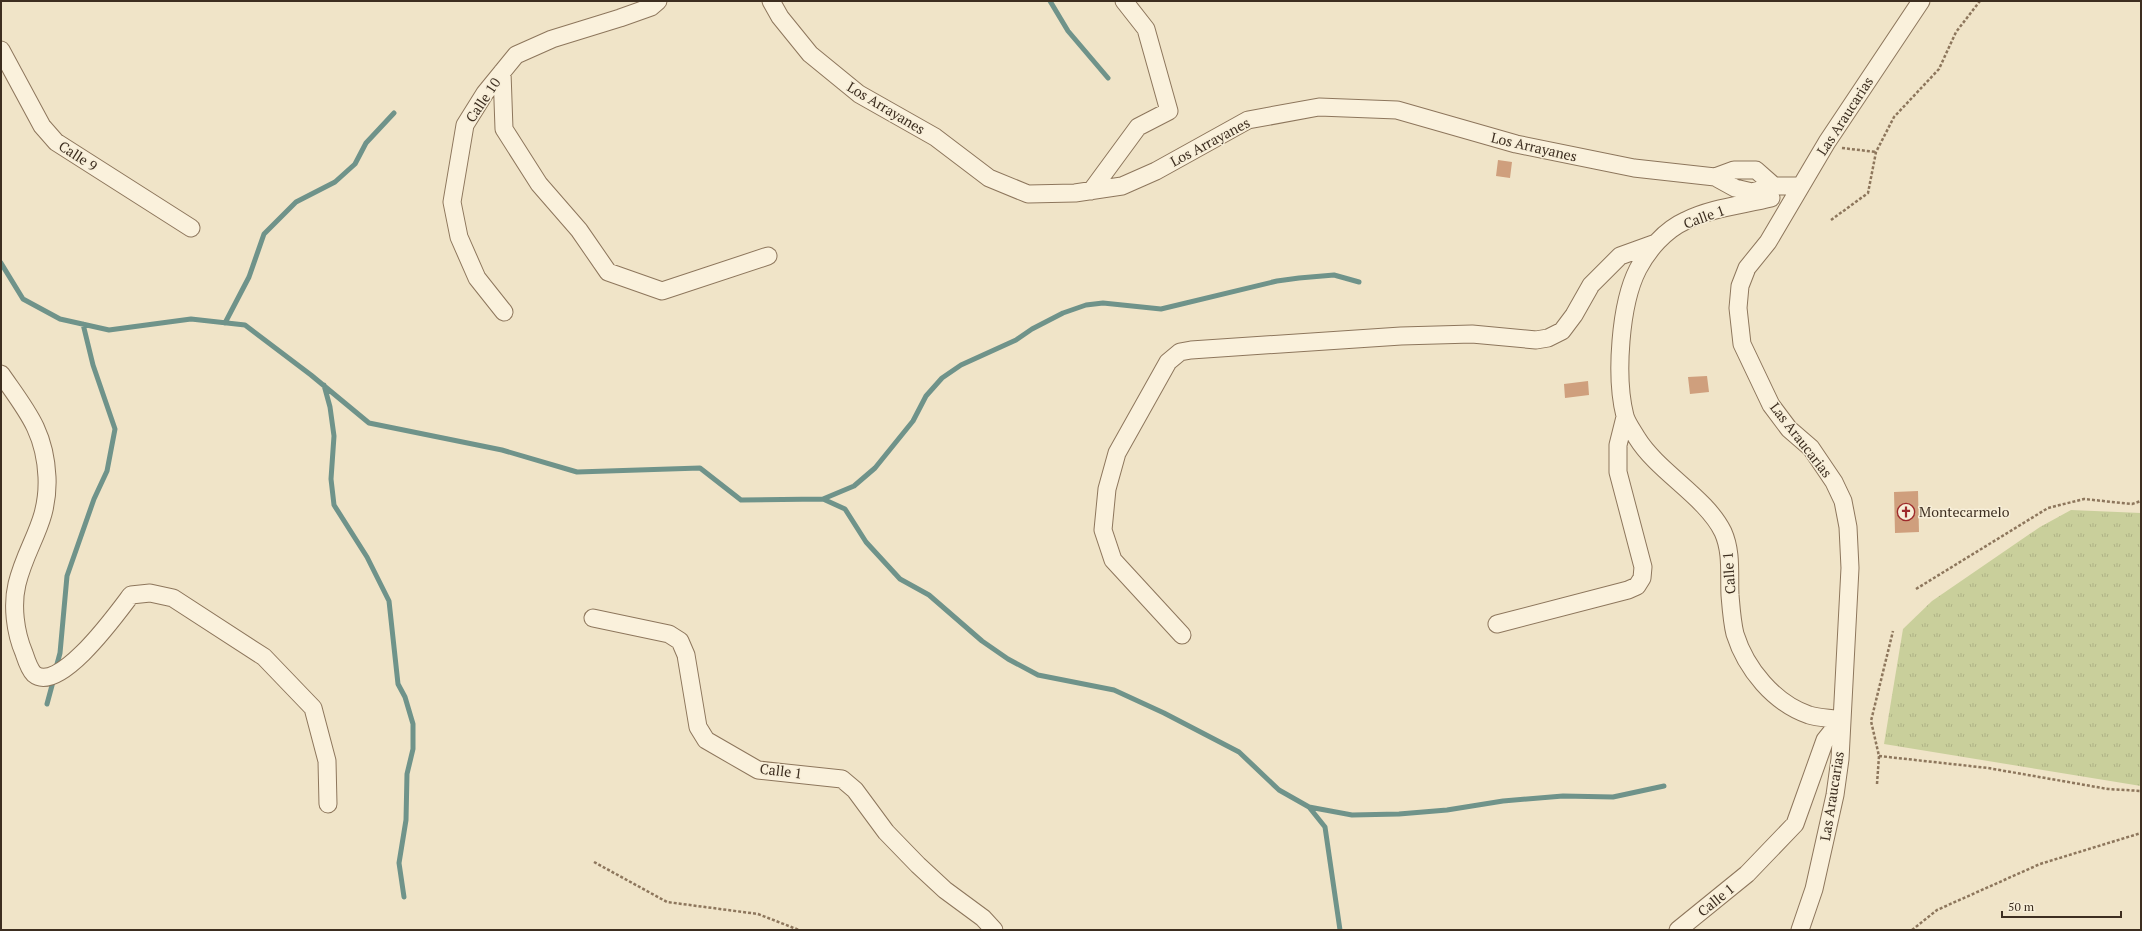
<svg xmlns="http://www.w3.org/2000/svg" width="2142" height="931" font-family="'PT Serif',serif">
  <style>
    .grass { fill: url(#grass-tufts) }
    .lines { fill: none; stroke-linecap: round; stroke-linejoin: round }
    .stream { stroke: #6f938a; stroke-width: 5 }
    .building { fill: #cf9f7d }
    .street-casing { stroke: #8d765c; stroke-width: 19 }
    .path { stroke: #8d765c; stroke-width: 2.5; stroke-dasharray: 3 2; stroke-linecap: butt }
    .street { stroke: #faf1dc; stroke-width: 17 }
    .labels { text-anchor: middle; stroke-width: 3; stroke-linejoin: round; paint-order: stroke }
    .street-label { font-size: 14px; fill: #3d2e20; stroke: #f7eed8 }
    .poi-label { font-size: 14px; fill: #3d2e20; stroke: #f7eed8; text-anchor: start }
  </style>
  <defs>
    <pattern id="grass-tufts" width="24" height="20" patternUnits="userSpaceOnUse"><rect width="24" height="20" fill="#c9cf9b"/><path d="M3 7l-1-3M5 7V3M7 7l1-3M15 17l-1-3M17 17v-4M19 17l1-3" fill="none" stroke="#aeb285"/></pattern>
  </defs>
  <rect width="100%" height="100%" fill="#f0e4c8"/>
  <path class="grass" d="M2071,510L2141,513V786L1884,744L1903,629L1932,601L2040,527Z"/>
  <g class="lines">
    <path class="stream" d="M1050,1L1068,31L1108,78
      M1,263L23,299L60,319L109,330L191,319L245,325L311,375L369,423L502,450L577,472L700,468L741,500L823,499L845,509L866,542L900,579L929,595L982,641L1008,659L1038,675L1114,690L1164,713L1239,752L1279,790L1309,807L1352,815L1399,814L1447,810L1503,801L1563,796L1613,797L1664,786
      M225,323L249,277L264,234L296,202L335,182L355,164L366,143L394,113
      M324,385L330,407L334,436L331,479L334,505L367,557L389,601L398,684L405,697L413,724V749L407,774L406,820L399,863L404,897
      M823,499L854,486L875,468L913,421L926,396L942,378L961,365L1016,340L1032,329L1063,313L1086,305L1103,303L1161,309L1277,281L1299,278L1334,275L1359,282
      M56,668L60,653L67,576L94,499L107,471L115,429L93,365L83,324
      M47,704L54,678
      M1309,807L1325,827L1340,930"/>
  </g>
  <path class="building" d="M1498,160L1512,162L1510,178L1496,176Z
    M1707,376L1709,392L1690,394L1688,377Z
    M1588,381L1589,395L1565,398L1564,384Z
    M1918,491L1919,532L1895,533L1894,492Z"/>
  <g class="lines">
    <defs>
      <path id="street" d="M771,1L780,17L810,54L859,94L935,137L989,178L1028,194L1075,193L1122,186L1156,171L1248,120L1319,107L1397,110L1516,144L1634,168L1715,177L1735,188L1752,192L1774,186H1801
        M1,50L42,126L56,142L191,228
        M502,72L504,129L539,184L579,230L608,272L662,291L768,256
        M1715,177L1734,170H1756L1774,186
        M1091,191L1138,127L1169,111L1146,29L1124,1
        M504,312L477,278L459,237L452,202L465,125L485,93L516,55L552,39L620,18L651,7L658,1
        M1,374C26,410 45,431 47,477C49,523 27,543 17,584C12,605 15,632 24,653C26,659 29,669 34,674C59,695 118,612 131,595L150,593L173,598L264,657L313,708L327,761L328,804
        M593,618L669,634L680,641L686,655L698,727L706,740L758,770L842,779L855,790L886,832L918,865L945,890L983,918L994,930
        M1497,624L1628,590L1637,586L1642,578L1643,567L1618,472V445L1625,417
        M1182,635L1113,560L1103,530L1107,489L1117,453L1168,362L1180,352L1191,350L1401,336L1472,334L1536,340L1548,338L1562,331L1574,315L1591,285L1620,256L1656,243
        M1678,930L1747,874L1795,824L1825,740L1841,720C1831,718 1819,718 1809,715C1774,703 1746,669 1735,634C1732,622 1731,607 1730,595C1729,574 1732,552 1723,532C1706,497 1658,472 1637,438C1633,431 1627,423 1625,416C1615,377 1620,304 1638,269C1648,250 1665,230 1685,221C1711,208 1742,205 1771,198
        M1800,930L1814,889L1835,795L1840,759L1850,568L1848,527L1843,501L1834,482L1811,448L1789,429L1771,405L1742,344L1738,308L1740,286L1747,268L1768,242L1827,142L1921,1"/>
    </defs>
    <use href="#street" class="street-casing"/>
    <path class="path" d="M1842,148L1876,152
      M1831,220L1868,193L1876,152L1894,117L1939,69L1956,32L1980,1
      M1916,589L2048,508L2084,499L2132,504L2141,501
      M1879,756L1988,768L2108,789L2141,791
      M1877,784L1879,756L1871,721L1893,631
      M594,862L667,902L758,914L799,930
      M1912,930L1937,910L2040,864L2141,833"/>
    <use href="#street" class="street"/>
  </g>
  <defs>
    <symbol id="church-ring" viewBox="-11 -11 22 22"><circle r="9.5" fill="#f7eed8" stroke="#9e2a2b" stroke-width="1.5"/><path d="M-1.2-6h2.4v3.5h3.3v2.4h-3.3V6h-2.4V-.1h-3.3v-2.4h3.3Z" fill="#9e2a2b"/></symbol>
  </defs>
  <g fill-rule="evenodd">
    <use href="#church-ring" x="1896" y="502" width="20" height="20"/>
  </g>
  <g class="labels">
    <g class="street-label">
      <text transform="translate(483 100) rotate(-56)" y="5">Calle 10</text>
      <text transform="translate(886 108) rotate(31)" y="5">Los Arrayanes</text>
      <text transform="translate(1845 116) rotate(-57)" y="5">Las Araucarias</text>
      <text transform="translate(1210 142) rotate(-28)" y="5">Los Arrayanes</text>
      <text transform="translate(1534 147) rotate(13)" y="5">Los Arrayanes</text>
      <text transform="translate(78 156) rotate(33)" y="5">Calle 9</text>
      <text transform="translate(1704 217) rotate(-20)" y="5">Calle 1</text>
      <text transform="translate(1801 440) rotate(52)" y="5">Las Araucarias</text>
      <text transform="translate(1729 573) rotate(-94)" y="5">Calle 1</text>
      <text transform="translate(781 771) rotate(7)" y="5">Calle 1</text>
      <text transform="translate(1832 796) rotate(-81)" y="5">Las Araucarias</text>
      <text transform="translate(1716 900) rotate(-39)" y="5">Calle 1</text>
    </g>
    <g class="poi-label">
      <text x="1919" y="517">Montecarmelo</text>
    </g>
  </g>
  <rect width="2142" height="931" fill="none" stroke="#3d2e20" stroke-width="4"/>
  <path d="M2002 911v6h119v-6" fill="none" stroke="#3d2e20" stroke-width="2"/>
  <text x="2008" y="911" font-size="12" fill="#3d2e20" stroke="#f7eed8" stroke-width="3" paint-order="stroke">50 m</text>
</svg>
